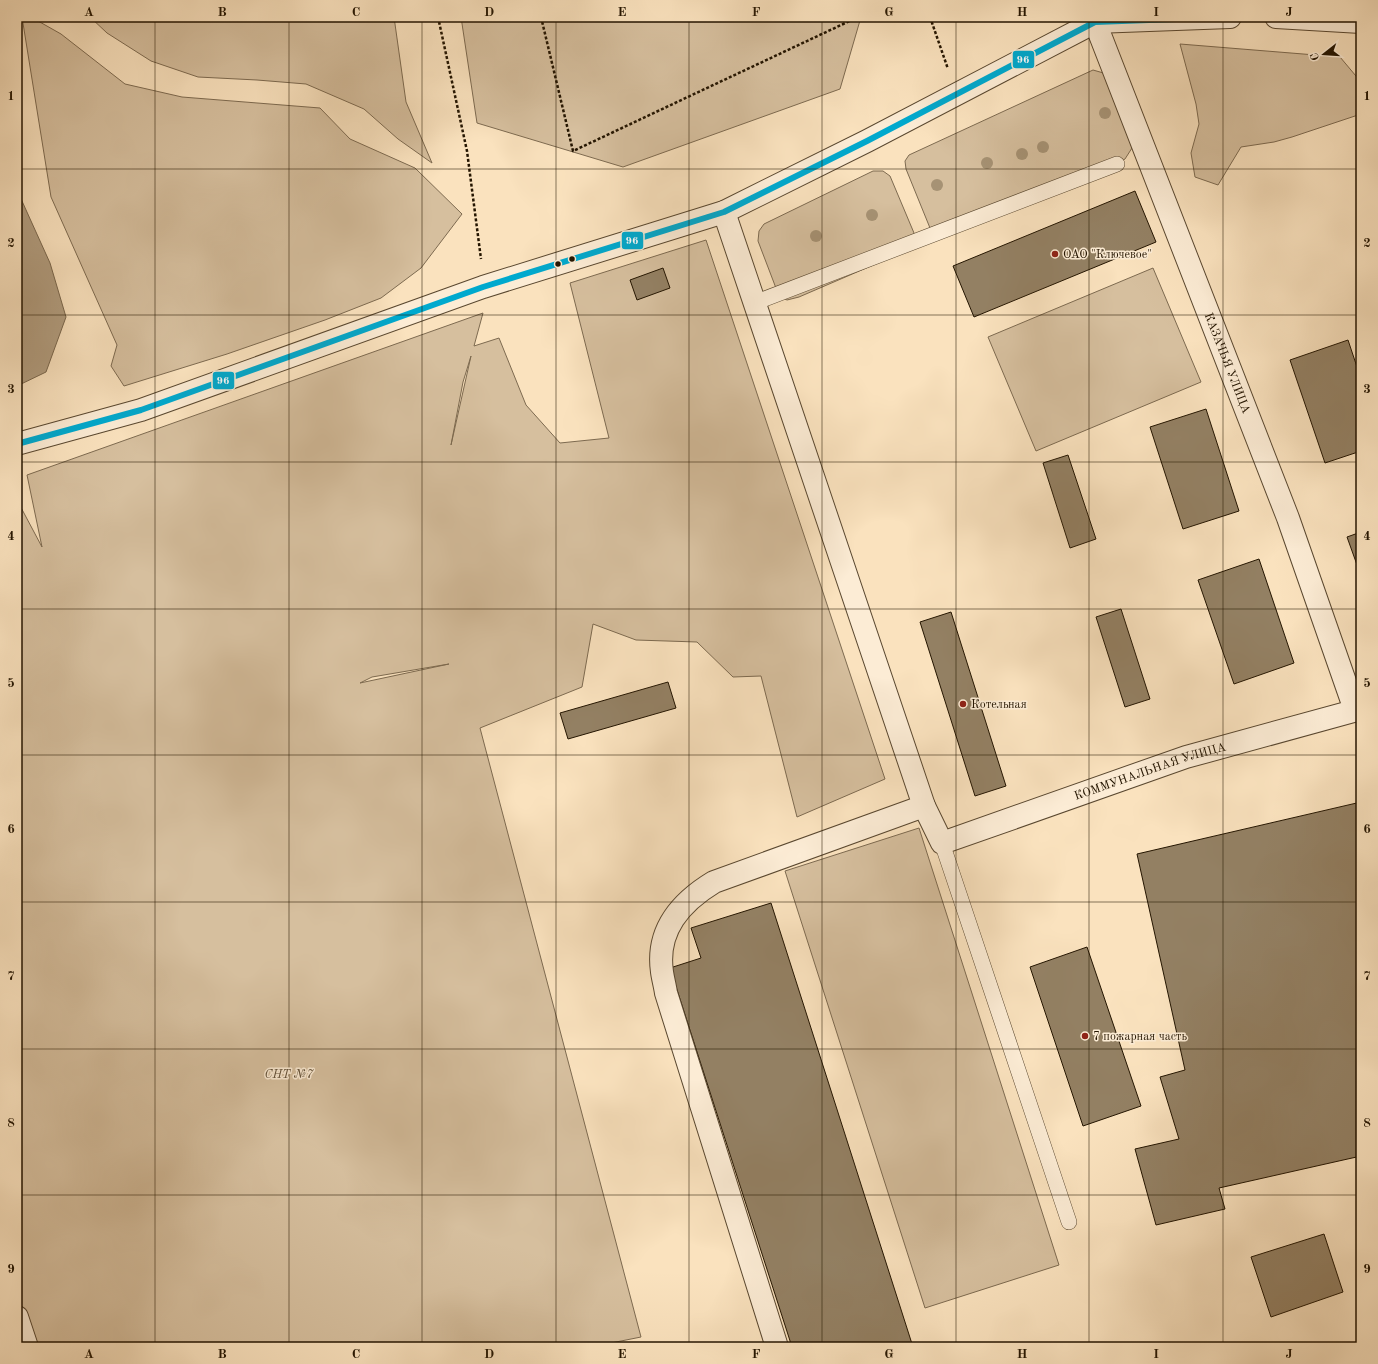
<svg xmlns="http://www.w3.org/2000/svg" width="1378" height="1364" font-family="'Old Standard TT',serif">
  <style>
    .green { fill: #d6bf9e; stroke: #7d6a50; fill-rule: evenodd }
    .water { fill: #b19c7e; stroke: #79664c }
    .building { fill: #938063; stroke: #241501 }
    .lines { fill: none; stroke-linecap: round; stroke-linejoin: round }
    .service-casing { stroke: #5a4830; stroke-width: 16 }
    .minor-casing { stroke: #5a4830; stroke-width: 24 }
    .tertiary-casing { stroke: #5a4830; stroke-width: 24 }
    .path { stroke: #241501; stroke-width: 2.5; stroke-dasharray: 3 2; stroke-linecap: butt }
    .service { stroke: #fcecd5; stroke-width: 15 }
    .minor { stroke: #fcecd5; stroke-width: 22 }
    .tertiary { stroke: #fcecd5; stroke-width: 22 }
    .bus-1-casing { stroke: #fcecd5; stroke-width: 9 }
    .bus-1 { stroke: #00a9ce; stroke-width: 6 }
    .tree { fill: #a69274 }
    .grid { fill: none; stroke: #241501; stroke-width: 1; stroke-opacity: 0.55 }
    .poi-dot { fill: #8f2418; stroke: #fcecd5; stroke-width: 1.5 }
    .bus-dot { fill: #241501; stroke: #fcecd5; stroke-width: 1.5 }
    .labels { text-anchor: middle; stroke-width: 3; stroke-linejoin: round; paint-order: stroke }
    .poi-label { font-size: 12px; fill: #241501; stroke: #fcecd5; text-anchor: start }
    .street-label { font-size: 12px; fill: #241501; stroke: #fcecd5 }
    .park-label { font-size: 12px; font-style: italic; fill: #625038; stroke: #fcecd5 }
    .line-badge { stroke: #fcecd5; stroke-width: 1.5 }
    .badge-label { font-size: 11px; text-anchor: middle; font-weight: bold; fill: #fff }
    .neatline { fill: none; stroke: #241501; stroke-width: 1.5 }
    .grid-label { font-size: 13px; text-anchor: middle; font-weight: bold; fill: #241501 }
  </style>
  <rect width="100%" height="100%" fill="#fae2be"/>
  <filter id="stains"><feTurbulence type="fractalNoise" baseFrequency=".005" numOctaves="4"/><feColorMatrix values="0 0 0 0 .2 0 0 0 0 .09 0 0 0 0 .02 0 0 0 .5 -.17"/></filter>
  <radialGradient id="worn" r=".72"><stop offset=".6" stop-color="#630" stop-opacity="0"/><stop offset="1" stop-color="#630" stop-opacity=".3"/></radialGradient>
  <path class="green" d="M22,17H31L61,34L125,84L182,97L320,108L350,139L415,168L462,214L421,268L381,298L325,320L227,354L124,386L111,366L117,345L51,197Z
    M90,17H394L406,102L432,163L398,139L364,109L306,84L257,80L198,77L151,61L107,33Z
    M461,17H861L840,89L623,167L477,123Z
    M1180,44L1340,57L1361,82V114L1292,137L1274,142L1241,147L1218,185L1195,177L1191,153L1199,124L1196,104Z
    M1093,70L1107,74L1132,148L1125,159L1117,164L930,228L906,169L905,161L909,155Z
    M873,171H883L890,176L914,233L913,243L908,250L799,297L787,300L779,296L758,241L759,231L764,224Z
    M706,240L885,779L797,817L761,676L733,677L697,642L636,640L593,624L582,687L480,728L641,1337L591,1347H17V500L42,547L27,475L483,313L474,346L499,338L526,405L560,443L609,438L570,283ZM471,356L451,445L463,382ZM449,664L360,683L372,677Z
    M1153,268L1201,382L1036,451L988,337Z
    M919,828L1059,1265L925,1308L785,871Z"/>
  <path class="water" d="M17,190L50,263L66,317L46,372L17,386Z"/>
  <path class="building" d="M1135,191L1156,242L974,317L953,266Z
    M663,268L670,288L637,300L630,280Z
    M1348,340L1361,379V451L1325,463L1290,360Z
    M1206,409L1239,511L1183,529L1150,427Z
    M1068,455L1096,539L1070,548L1043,463Z
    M1361,532V576L1347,537Z
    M1259,559L1294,663L1234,684L1198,580Z
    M1121,609L1150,699L1125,707L1096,617Z
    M951,612L1006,786L975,796L920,622Z
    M668,682L676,708L568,739L560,713Z
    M1361,802V1156L1219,1188L1225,1209L1156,1225L1135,1149L1179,1139L1160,1077L1185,1070L1137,854Z
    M771,903L913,1347H792L670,968L701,958L691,928Z
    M1087,947L1141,1106L1083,1126L1030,967Z
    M1324,1234L1343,1292L1271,1317L1251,1257Z"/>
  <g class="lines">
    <defs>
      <path id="service" d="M754,303L1117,164
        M942,843L1069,1222"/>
      <g id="minor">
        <path id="s1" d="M1096,17L1095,22L1288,518L1355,710"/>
        <path d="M1276,17L1361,22"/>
        <path d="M1095,22L1230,17"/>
        <path id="s2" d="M724,212L924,806L942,843L1186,757L1361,709"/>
        <path d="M17,1317L27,1347"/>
        <path d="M777,1347L666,993C665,986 663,979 662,972C656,930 681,902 714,882L924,806"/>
      </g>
      <path id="tertiary" d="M17,444L141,410L483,287L724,212L867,141L1095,22"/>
    </defs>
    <use href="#service" class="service-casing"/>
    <use href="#minor" class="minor-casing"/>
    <use href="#tertiary" class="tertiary-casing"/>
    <path class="path" d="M438,17L467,151L481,259
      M541,17L573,151L858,17
      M930,17L948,69"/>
    <use href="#service" class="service"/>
    <use href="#minor" class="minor"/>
    <use href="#tertiary" class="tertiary"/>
    <defs>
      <path id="bus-1" d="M17,444L141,410L483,287L724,212L867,141L1095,22L1230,17"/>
    </defs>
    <use href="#bus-1" class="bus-1-casing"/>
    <use href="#bus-1" class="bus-1"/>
  </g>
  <g class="tree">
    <circle cx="1105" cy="113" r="6"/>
    <circle cx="1043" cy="147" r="6"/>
    <circle cx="1022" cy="154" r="6"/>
    <circle cx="987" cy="163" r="6"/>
    <circle cx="937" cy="185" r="6"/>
    <circle cx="872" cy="215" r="6"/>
    <circle cx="816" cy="236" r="6"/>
  </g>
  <path class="grid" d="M155,17V1347M289,17V1347M422,17V1347M556,17V1347M689,17V1347M822,17V1347M956,17V1347M1089,17V1347M1223,17V1347M17,169H1361M17,315H1361M17,462H1361M17,609H1361M17,755H1361M17,902H1361M17,1049H1361M17,1195H1361"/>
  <g class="poi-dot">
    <circle cx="1055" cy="254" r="4"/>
    <circle cx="963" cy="704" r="4"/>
    <circle cx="1085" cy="1036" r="4"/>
  </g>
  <g class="bus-dot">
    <circle cx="572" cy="259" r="3.5"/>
    <circle cx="558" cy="264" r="3.5"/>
  </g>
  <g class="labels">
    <g class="poi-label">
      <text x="1063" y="258">ОАО "Ключевое"</text>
      <text x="971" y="708">Котельная</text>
      <text x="1093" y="1040">7 пожарная часть</text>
    </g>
    <g class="street-label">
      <text dy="4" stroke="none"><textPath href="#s1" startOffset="371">КАЗАЧЬЯ УЛИЦА</textPath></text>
      <text dy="4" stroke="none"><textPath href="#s2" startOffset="888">КОММУНАЛЬНАЯ УЛИЦА</textPath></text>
    </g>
    <g class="park-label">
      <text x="289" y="1078">СНТ №7</text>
    </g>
  </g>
  <g class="line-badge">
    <rect x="1012" y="50" width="23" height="19" rx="4" fill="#00a9ce"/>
    <rect x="621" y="231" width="23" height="19" rx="4" fill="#00a9ce"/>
    <rect x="212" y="371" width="23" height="19" rx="4" fill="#00a9ce"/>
  </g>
  <g class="badge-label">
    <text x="1023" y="63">96</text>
    <text x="632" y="244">96</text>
    <text x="223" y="384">96</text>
  </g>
  <rect width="1378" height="1364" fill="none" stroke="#fae2be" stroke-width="44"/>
  <g transform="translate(1324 54) rotate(253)" stroke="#fcecd5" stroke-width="3" paint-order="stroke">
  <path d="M0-3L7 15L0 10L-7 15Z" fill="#241501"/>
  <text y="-6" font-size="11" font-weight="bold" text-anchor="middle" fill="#241501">С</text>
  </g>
  <rect x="22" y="22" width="1334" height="1320" class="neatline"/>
  <g class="grid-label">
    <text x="89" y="16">A</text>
    <text x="222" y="16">B</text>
    <text x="356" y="16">C</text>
    <text x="489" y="16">D</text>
    <text x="622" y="16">E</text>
    <text x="756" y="16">F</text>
    <text x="889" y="16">G</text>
    <text x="1022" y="16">H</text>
    <text x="1156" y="16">I</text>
    <text x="1289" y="16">J</text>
    <text x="11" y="100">1</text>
    <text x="1367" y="100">1</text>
    <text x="11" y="247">2</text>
    <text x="1367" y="247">2</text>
    <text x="11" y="393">3</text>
    <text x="1367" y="393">3</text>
    <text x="11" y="540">4</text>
    <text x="1367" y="540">4</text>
    <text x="11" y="687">5</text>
    <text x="1367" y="687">5</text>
    <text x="11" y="833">6</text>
    <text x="1367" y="833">6</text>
    <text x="11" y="980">7</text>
    <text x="1367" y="980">7</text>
    <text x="11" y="1127">8</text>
    <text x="1367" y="1127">8</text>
    <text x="11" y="1273">9</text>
    <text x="1367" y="1273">9</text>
    <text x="89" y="1358">A</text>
    <text x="222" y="1358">B</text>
    <text x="356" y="1358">C</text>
    <text x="489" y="1358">D</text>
    <text x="622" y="1358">E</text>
    <text x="756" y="1358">F</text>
    <text x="889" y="1358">G</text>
    <text x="1022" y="1358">H</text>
    <text x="1156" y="1358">I</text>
    <text x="1289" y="1358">J</text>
  </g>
  <rect width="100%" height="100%" filter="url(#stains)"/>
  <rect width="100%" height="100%" fill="url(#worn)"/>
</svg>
